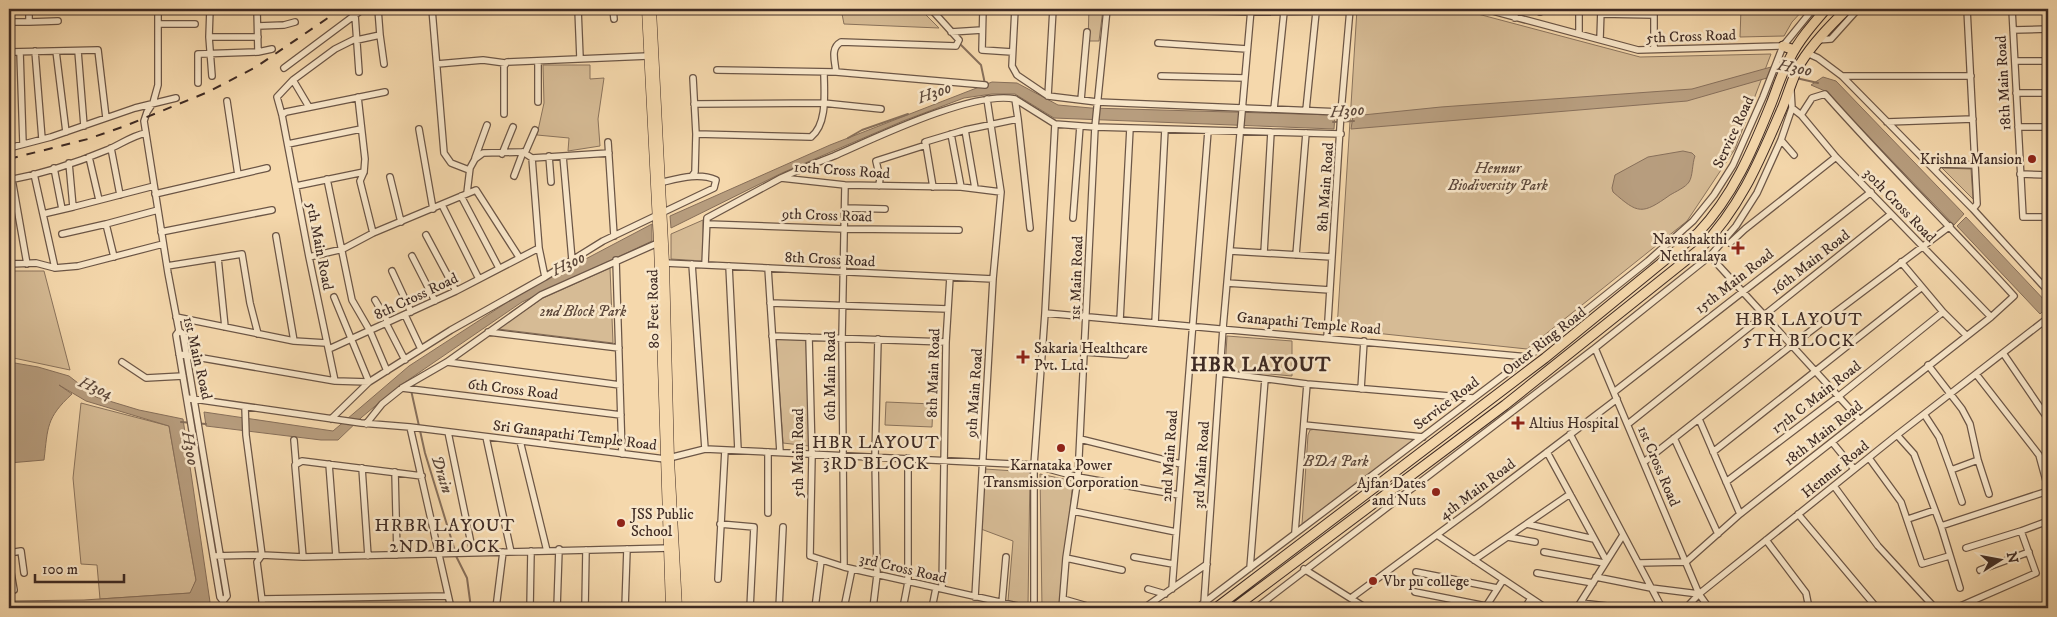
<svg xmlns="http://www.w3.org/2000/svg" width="2057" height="617" font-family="'IM FELL DW Pica',serif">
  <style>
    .green { fill: #d6bb95; stroke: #8a735c }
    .water { fill: #b79d7e; stroke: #876f5a }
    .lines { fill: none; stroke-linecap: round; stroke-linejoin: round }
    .stream { stroke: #876f5a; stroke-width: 2 }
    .minor-casing { stroke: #6c5646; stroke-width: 8 }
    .major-casing { stroke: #3f2b24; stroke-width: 9 }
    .highway-casing { stroke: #3f2b24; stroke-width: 11 }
    .minor { stroke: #f8e6c9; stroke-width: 5.5 }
    .major { stroke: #f5d8ac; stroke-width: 8 }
    .highway { stroke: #f5d8ac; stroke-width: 9 }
    .rail { stroke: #3f2b24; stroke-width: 2; stroke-dasharray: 9 9; stroke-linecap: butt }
    .poi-dot { fill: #8f2418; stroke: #f8e6c9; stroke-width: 2 }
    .labels { text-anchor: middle; stroke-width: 5; stroke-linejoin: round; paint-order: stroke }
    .street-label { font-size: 15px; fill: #3f2b24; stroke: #f8e6c9 }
    .poi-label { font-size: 15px; fill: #3f2b24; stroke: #f8e6c9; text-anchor: start }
    .park-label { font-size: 15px; font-style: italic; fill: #5d483b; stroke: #f8e6c9 }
    .water-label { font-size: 16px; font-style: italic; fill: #5d483a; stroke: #f8e6c9 }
    .quarter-label { font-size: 18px; letter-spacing: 1px; fill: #3f2b24; stroke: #f8e6c9 }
    .district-label { font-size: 20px; font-weight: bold; letter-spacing: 1px; fill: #3f2b24; stroke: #f8e6c9 }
  </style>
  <rect width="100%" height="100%" fill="#f5d8ac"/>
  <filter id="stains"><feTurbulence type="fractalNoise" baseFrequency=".004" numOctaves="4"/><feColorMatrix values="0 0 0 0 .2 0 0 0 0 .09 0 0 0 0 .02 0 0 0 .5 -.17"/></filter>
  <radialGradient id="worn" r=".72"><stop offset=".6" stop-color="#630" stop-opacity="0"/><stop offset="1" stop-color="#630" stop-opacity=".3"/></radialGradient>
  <path class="green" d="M841,9H920L939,28L844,24Z
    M1089,9H1103L1099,41H1088Z
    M1357,9H1459L1640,57L1771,54L1735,149L1687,221L1527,349L1337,329Z
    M1741,9H1804L1792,22L1784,36L1740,37Z
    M543,65H590V79L604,78L598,119L600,146L568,151L569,138L537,135L544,103Z
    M1942,168L1971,169L1973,199Z
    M703,220V261L671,259V234Z
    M610,268L613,343L498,329L543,298Z
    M9,271H44L70,370L9,357Z
    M1227,336L1292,341V376L1225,370Z
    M776,339L806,340L809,446L783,443Z
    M886,402L933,404L932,427L885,425Z
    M81,403L169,426L196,580L191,593L100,599L97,565L81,564L73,478Z
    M1316,429L1417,438L1302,524L1308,435L1310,430Z
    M985,469L1030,472L1028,605L1008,601L1013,541L981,529Z
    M1040,474L1073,481L1060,608H1042Z"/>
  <path class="water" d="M1771,67L1767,78L1687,101L1351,129L1353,116L1441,107L1692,89Z
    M1823,77L1836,81L1964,214L1954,225L1825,91L1811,85Z
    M992,82L1017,83L1058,105L1091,108L1335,115L1334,129L1054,118L1015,94H992L964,98L903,121L782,173L671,228L670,216L830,145Z
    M1683,151L1692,153L1695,156C1692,164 1693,176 1689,182C1686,187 1675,192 1670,195C1642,215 1638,214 1613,192L1612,188L1615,175L1648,157Z
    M1966,217L2048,304V306L2040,314L1957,226Z
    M652,224V241L522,302L398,387L362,417L338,440H321L206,426L204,412L333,431L409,366L523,292Z
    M9,362L38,367L69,376L96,397L139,410L183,419L210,602L196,608H9V601L84,600L190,593L196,580L169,426L86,401L59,385L72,394C46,418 48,427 44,460L9,463Z"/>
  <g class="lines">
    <path class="stream" d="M927,9L932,14
      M959,43L981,65L985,84
      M1796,78L1818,83
      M1333,122L1354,121
      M848,138L862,130L908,114
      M411,390L425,453L455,551
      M181,422L206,424
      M456,556L467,578L471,608"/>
    <defs>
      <path id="minor" d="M158,9V85L153,103L147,112L144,121L168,273L179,331L183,334L227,596L223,601L224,608
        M210,9L209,37L212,76
        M257,9L258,52
        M432,9L444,153L451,163L469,170
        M578,9L580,58
        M613,9L614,19
        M983,9L982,50L1012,52
        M1015,9L1012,66L1017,75L1048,96L1097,102L1341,112
        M1485,9L1638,50L1783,46
        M1540,9V12
        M1579,9V34
        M1654,9V49
        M1967,9L1977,204L1973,209
        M2012,9L2023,217H2048
        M1161,10L1251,12L1350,11
        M1654,10L1683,9
        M1601,14L1654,15
        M355,15L359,72
        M1515,18V9
        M9,22H29V9
        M29,22L58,21
        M158,24H195
        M258,26L284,25L295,22
        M2013,30L2048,29
        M951,32L982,30
        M380,35L384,64
        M209,37H258
        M1600,39L1601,9
        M357,40L380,35L378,9
        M1817,40L1831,39L1858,9
        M1158,43L1247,49
        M35,51L42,139
        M56,51L66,132
        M78,51L84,126
        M9,52L98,50L106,118
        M20,52L23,144
        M1807,53L1818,58L1842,76L1973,209L2048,291
        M538,61V102
        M2015,61H2048
        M437,64L483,60L505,63
        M284,68L363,9
        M717,70L836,72L985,85
        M836,72C835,61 830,48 841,42L956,46L959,40L931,9
        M1161,76L1245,78
        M1842,76H1971
        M293,80L277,97L282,115L309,257L335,381
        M198,83V54L258,52L272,49
        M2016,93H2048
        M1048,96L1053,9
        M358,97L365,159L364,172L360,181L373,233
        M1081,100L1087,32
        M227,101L238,175
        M694,104L823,103L881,109
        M309,107L293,80L335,49L357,38
        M1792,108L1801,115L1836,157L1991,317
        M1274,109L1284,12
        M1306,110L1316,12
        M504,114V66L507,62L648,56
        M282,115L286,112L385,92
        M1018,119L1015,99L1055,124L1095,127L1341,134
        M1887,122L1973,119
        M2018,127H2048
        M419,129L433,209
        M965,130L975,188
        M696,134L811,137C828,124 824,91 824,72
        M951,134L961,187
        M1781,140L1794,155
        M608,142L614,236
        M288,144L361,129
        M926,145L933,187
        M9,148L51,137L135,108L176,98
        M111,148L120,195
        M525,153L535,130
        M502,154L513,127
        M549,156L551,182
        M563,156L572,260
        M89,157L99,200
        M475,158L487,125
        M532,158L539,248L545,277
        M54,168L62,209
        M1935,170L1939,164L1975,165
        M34,174L55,268
        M2020,174L2048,175
        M514,176L523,152
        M692,176L695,172L696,134L693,78
        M390,177L401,222
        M781,178C798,170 816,163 834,156C875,138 974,90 1015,99
        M12,179L27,264
        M327,179L352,300L370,331L387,371
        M9,180C42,174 76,163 107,150C120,145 131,136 146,133
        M296,186L364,172
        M879,186L880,178L876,161L926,145L925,142L965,130L1018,119L1030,228
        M467,193L470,168L475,159L483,153L523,152L532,158L609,153
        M155,194L267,168
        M461,196L499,268
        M442,205L479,279
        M73,207L154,186
        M845,208L885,209
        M43,214L73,207L69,163
        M1073,218L1080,126
        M106,224L158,210
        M707,224L844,229L959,230
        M161,232L272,210
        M62,234L106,224L114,257
        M426,235L456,291
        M276,236L294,341
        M1730,243L1745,229L1836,157
        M1230,251L1332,257
        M1264,253L1271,132
        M1296,255L1306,133
        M412,256L435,301
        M1710,256L1860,420
        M309,257L343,249L373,233L476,190L519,257
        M218,258L225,327
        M616,260L622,454
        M1901,262L1943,312L1966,335
        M665,263L993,279
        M9,264L36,263L55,268L78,266L163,244
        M692,264L705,449
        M705,265L707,218L781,178L845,185L961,187L1001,192
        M167,266L242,254L250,303L258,334
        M729,266L738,450
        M768,268L780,452
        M392,271L411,312
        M1227,283L1330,290
        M375,300L388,322
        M770,303L948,309
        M1045,313L1055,124
        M405,315L421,349
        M176,317L294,341L326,343
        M1120,320L1130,128
        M386,323L405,360
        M1155,323L1165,129
        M179,331L176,335L220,597L223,601
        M488,332L619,348
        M772,336L946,342
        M809,337L812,455L810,556L844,567L1027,608
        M1327,337L1341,112L1350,9
        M1595,348L1699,594L1709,608
        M329,349L456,291L539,248
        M1085,352L1125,355
        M2003,353L2048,419
        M179,354L335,381L369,382L334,297
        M122,362L146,378L183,376
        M447,362L620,385
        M1928,365L1962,409L1970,424L1978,460L1989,494
        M1220,373L1307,384L1473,398
        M1976,374L2039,455L2048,488
        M402,388L621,415
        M1361,389L1364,341
        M1614,392L1871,192
        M187,398L361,423L410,427L665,459L705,449L1034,465L1078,477L1179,495
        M245,407L246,435L262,555L257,562L263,608
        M1924,414L1939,437L1951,470L1978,460
        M331,419L369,382L451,330L545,277L603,241L714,188L716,180C698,172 677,179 659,183
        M1699,419L1740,514
        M366,424L382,404L402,388L447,362L541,295L660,242
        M1628,424L1891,214
        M1304,425L1423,437
        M410,427L451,608
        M448,432L473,553
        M1570,434L1662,608
        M1897,435L1914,454L1941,526L2048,491
        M486,437L511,552
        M1674,438L1718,534
        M1080,439L1181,464
        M294,440L296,464
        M520,441L547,551
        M1832,442L1854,469
        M1547,452L1606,560
        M1713,452L1922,287
        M1869,458L1901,502L1922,564L1949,556
        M1644,462L1792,345L1950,226
        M329,464L336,556
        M362,468L368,556
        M1951,470L1962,502
        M395,472L397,555
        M1726,482L1839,396L1943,312
        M1834,486L1878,546L1935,608
        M1073,511L1176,532
        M768,513V452
        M1798,514L1877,608
        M1908,519L1935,510
        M720,524L754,527L750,608
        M1527,524L1594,539
        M1941,526L1960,588
        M1295,532L1307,384
        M1437,535L1546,608
        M1508,537L1535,542
        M1766,540L1806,593L1809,608
        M1966,548L2021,531
        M1544,552L1604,563
        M9,553L21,551L24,573
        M213,556L262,555L303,557L671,548
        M303,557L295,465L302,461L422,476
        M1134,557L1173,564
        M1066,558L1122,570
        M1474,560L1570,494
        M9,561L14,590
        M1639,563L1686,562L1740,514L1991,317L2014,296C1952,228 1886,163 1825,94L1812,98L1801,115
        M844,567L842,338L845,185
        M1250,568L1265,379
        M1304,569L1366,608
        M1980,570L2029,552
        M1416,572L1497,588
        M1537,573L1593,583
        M1596,577L1651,588L1699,594
        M718,579L725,450
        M942,589L946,342L950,277
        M1148,589L1165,594
        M1172,589L1208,131
        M1415,592L1486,606
        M975,597L993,279L1001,192L987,99
        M1351,598L1480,503L1617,399
        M262,599L448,596
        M1063,599L1094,608
        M1265,602L1274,608
        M1002,603L1006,557
        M1204,603L1223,328L1251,9
        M1581,603L1624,608
        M496,608L503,552
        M530,608L531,551
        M557,608L559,549
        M585,608L586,550
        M625,608L627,549
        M779,608L783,527
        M815,608L821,561
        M844,608L852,569
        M873,608L877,575L875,457L878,339
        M903,608L908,582V458
        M932,608L936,588
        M1034,608V465L1045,313L1528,357
        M1062,608L1066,558L1078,477L1095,127L1107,9
        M1144,608L1207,564
        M1197,608L1528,357L1648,261L1693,221L1714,195L1733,165L1763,97L1783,46L1813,9
        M1256,608L1595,348L1710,256L1736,226L1757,193L1781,140L1792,108L1791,91
        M1485,608L1503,580
        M1525,608L1531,598
        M1577,608L1623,535
        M1686,608L1699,594L1897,435L2048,318
        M1956,608L2036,573L2021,531L2048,521"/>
      <path id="major" d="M646,9L658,243L670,608
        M652,9L665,263L670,459L678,608"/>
      <path id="highway" d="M1783,46L1794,50
        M1216,608L1545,358L1698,233C1733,196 1752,151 1771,104C1777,89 1782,72 1790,58C1799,40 1813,24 1826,9
        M1234,608L1505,405L1700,249C1740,208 1759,162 1781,111C1788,96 1792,78 1800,64C1813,43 1830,26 1847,9"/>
    </defs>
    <use href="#minor" class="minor-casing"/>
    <use href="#major" class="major-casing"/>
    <use href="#highway" class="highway-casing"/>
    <use href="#minor" class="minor"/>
    <use href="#major" class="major"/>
    <use href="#highway" class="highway"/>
    <path class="rail" d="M9,159L88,139L125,126L208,92L256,67L341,9"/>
  </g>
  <g class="poi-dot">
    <circle cx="2032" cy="159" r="5"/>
    <path d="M1735.5 240.5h5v5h5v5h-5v5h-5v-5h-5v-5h5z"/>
    <path d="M1020.5 349.5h5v5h5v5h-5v5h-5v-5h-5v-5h5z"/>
    <path d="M1515.5 415.5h5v5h5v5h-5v5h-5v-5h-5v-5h5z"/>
    <circle cx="1061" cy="448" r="5"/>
    <circle cx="1436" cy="492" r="5"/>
    <circle cx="621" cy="523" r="5"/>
    <circle cx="1373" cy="581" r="5"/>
  </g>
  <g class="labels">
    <g class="street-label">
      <text transform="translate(1691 36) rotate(-2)" y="5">5th Cross Road</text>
      <text transform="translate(2003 83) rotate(-93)" y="5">18th Main Road</text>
      <text transform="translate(1733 132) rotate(-65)" y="5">Service Road</text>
      <text transform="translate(842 170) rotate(4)" y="5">10th Cross Road</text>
      <text transform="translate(1325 187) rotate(-86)" y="5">8th Main Road</text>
      <text transform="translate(1900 205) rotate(46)" y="5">30th Cross Road</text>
      <text transform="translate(827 215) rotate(2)" y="5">9th Cross Road</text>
      <text transform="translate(320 246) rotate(79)" y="5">5th Main Road</text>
      <text transform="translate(830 259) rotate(3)" y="5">8th Cross Road</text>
      <text transform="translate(1810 262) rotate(-38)" y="5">16th Main Road</text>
      <text transform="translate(1076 278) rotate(-88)" y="5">1st Main Road</text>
      <text transform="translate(1734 281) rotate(-38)" y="5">15th Main Road</text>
      <text transform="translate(416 296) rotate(-25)" y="5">8th Cross Road</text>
      <text transform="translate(653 309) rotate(-91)" y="5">80 Feet Road</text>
      <text transform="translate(1309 323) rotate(5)" y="5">Ganapathi Temple Road</text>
      <text transform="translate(1544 341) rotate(-38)" y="5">Outer Ring Road</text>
      <text transform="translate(198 358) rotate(77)" y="5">1st Main Road</text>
      <text transform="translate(933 373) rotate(-88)" y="5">8th Main Road</text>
      <text transform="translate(830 376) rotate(-90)" y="5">6th Main Road</text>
      <text transform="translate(513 389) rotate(7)" y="5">6th Cross Road</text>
      <text transform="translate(974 393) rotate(-86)" y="5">9th Main Road</text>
      <text transform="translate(1816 397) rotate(-38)" y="5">17th C Main Road</text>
      <text transform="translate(1446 403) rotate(-37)" y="5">Service Road</text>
      <text transform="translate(1823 433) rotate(-38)" y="5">18th Main Road</text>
      <text transform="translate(575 435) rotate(7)" y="5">Sri Ganapathi Temple Road</text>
      <text transform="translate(798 453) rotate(-90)" y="5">5th Main Road</text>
      <text transform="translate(1169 456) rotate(-86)" y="5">2nd Main Road</text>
      <text transform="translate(1201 465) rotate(-86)" y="5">3rd Main Road</text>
      <text transform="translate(1659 466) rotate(67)" y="5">1st Cross Road</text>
      <text transform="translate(1835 469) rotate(-39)" y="5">Hennur Road</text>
      <text transform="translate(1477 489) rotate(-37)" y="5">4th Main Road</text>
      <text transform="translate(903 568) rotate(13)" y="5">3rd Cross Road</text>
    </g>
    <g class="poi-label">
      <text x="2022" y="164" text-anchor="end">Krishna Mansion</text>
      <text x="1727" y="244" text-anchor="end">Navashakthi<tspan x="1727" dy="17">Nethralaya</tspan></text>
      <text x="1034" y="353">Sakaria Healthcare<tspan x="1034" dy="17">Pvt. Ltd.</tspan></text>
      <text x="1529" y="428">Altius Hospital</text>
      <text x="1061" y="470" text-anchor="middle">Karnataka Power<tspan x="1061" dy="17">Transmission Corporation</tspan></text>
      <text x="1426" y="488" text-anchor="end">Ajfan Dates<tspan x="1426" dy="17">and Nuts</tspan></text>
      <text x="631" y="519">JSS Public<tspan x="631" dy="17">School</tspan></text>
      <text x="1383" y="586">Vbr pu college</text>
    </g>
    <g class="park-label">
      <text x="1498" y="173">Hennur<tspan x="1498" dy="17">Biodiversity Park</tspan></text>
      <text x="583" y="316">2nd Block Park</text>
      <text x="1336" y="466">BDA Park</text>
    </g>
    <g class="water-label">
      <text transform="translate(1795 67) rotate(11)" y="6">H300</text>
      <text transform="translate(934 92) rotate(-20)" y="6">H300</text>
      <text transform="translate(1347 110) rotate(-4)" y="6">H300</text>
      <text transform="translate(568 263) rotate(-26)" y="6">H300</text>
      <text transform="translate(96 387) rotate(23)" y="6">H304</text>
      <text transform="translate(191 448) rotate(80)" y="6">H300</text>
      <text transform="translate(443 474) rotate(73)" y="6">Drain</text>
    </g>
    <g class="quarter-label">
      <text x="1799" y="325">HBR LAYOUT<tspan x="1799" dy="21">5TH BLOCK</tspan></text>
      <text x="876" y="448">HBR LAYOUT<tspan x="876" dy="21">3RD BLOCK</tspan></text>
      <text x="445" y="531">HRBR LAYOUT<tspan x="445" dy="21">2ND BLOCK</tspan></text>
    </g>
    <g class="district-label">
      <text x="1261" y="371">HBR LAYOUT</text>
    </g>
  </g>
  <rect width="2057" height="617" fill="none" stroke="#f5d8ac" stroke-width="30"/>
  <rect x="10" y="10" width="2037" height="597" fill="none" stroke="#3f2b24" stroke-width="2.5"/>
  <rect x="15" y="15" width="2027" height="587" fill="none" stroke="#3f2b24"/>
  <g transform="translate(2000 560) rotate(79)" stroke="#f8e6c9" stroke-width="4" paint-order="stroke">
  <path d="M0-4L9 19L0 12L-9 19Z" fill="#3f2b24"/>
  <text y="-8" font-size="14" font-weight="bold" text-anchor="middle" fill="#3f2b24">N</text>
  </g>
  <path d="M35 574v8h89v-8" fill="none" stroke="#3f2b24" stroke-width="2.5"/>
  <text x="42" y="574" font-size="15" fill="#3f2b24" stroke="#f8e6c9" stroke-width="4" paint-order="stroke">100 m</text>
  <rect width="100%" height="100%" filter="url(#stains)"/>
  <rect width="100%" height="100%" fill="url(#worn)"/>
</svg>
